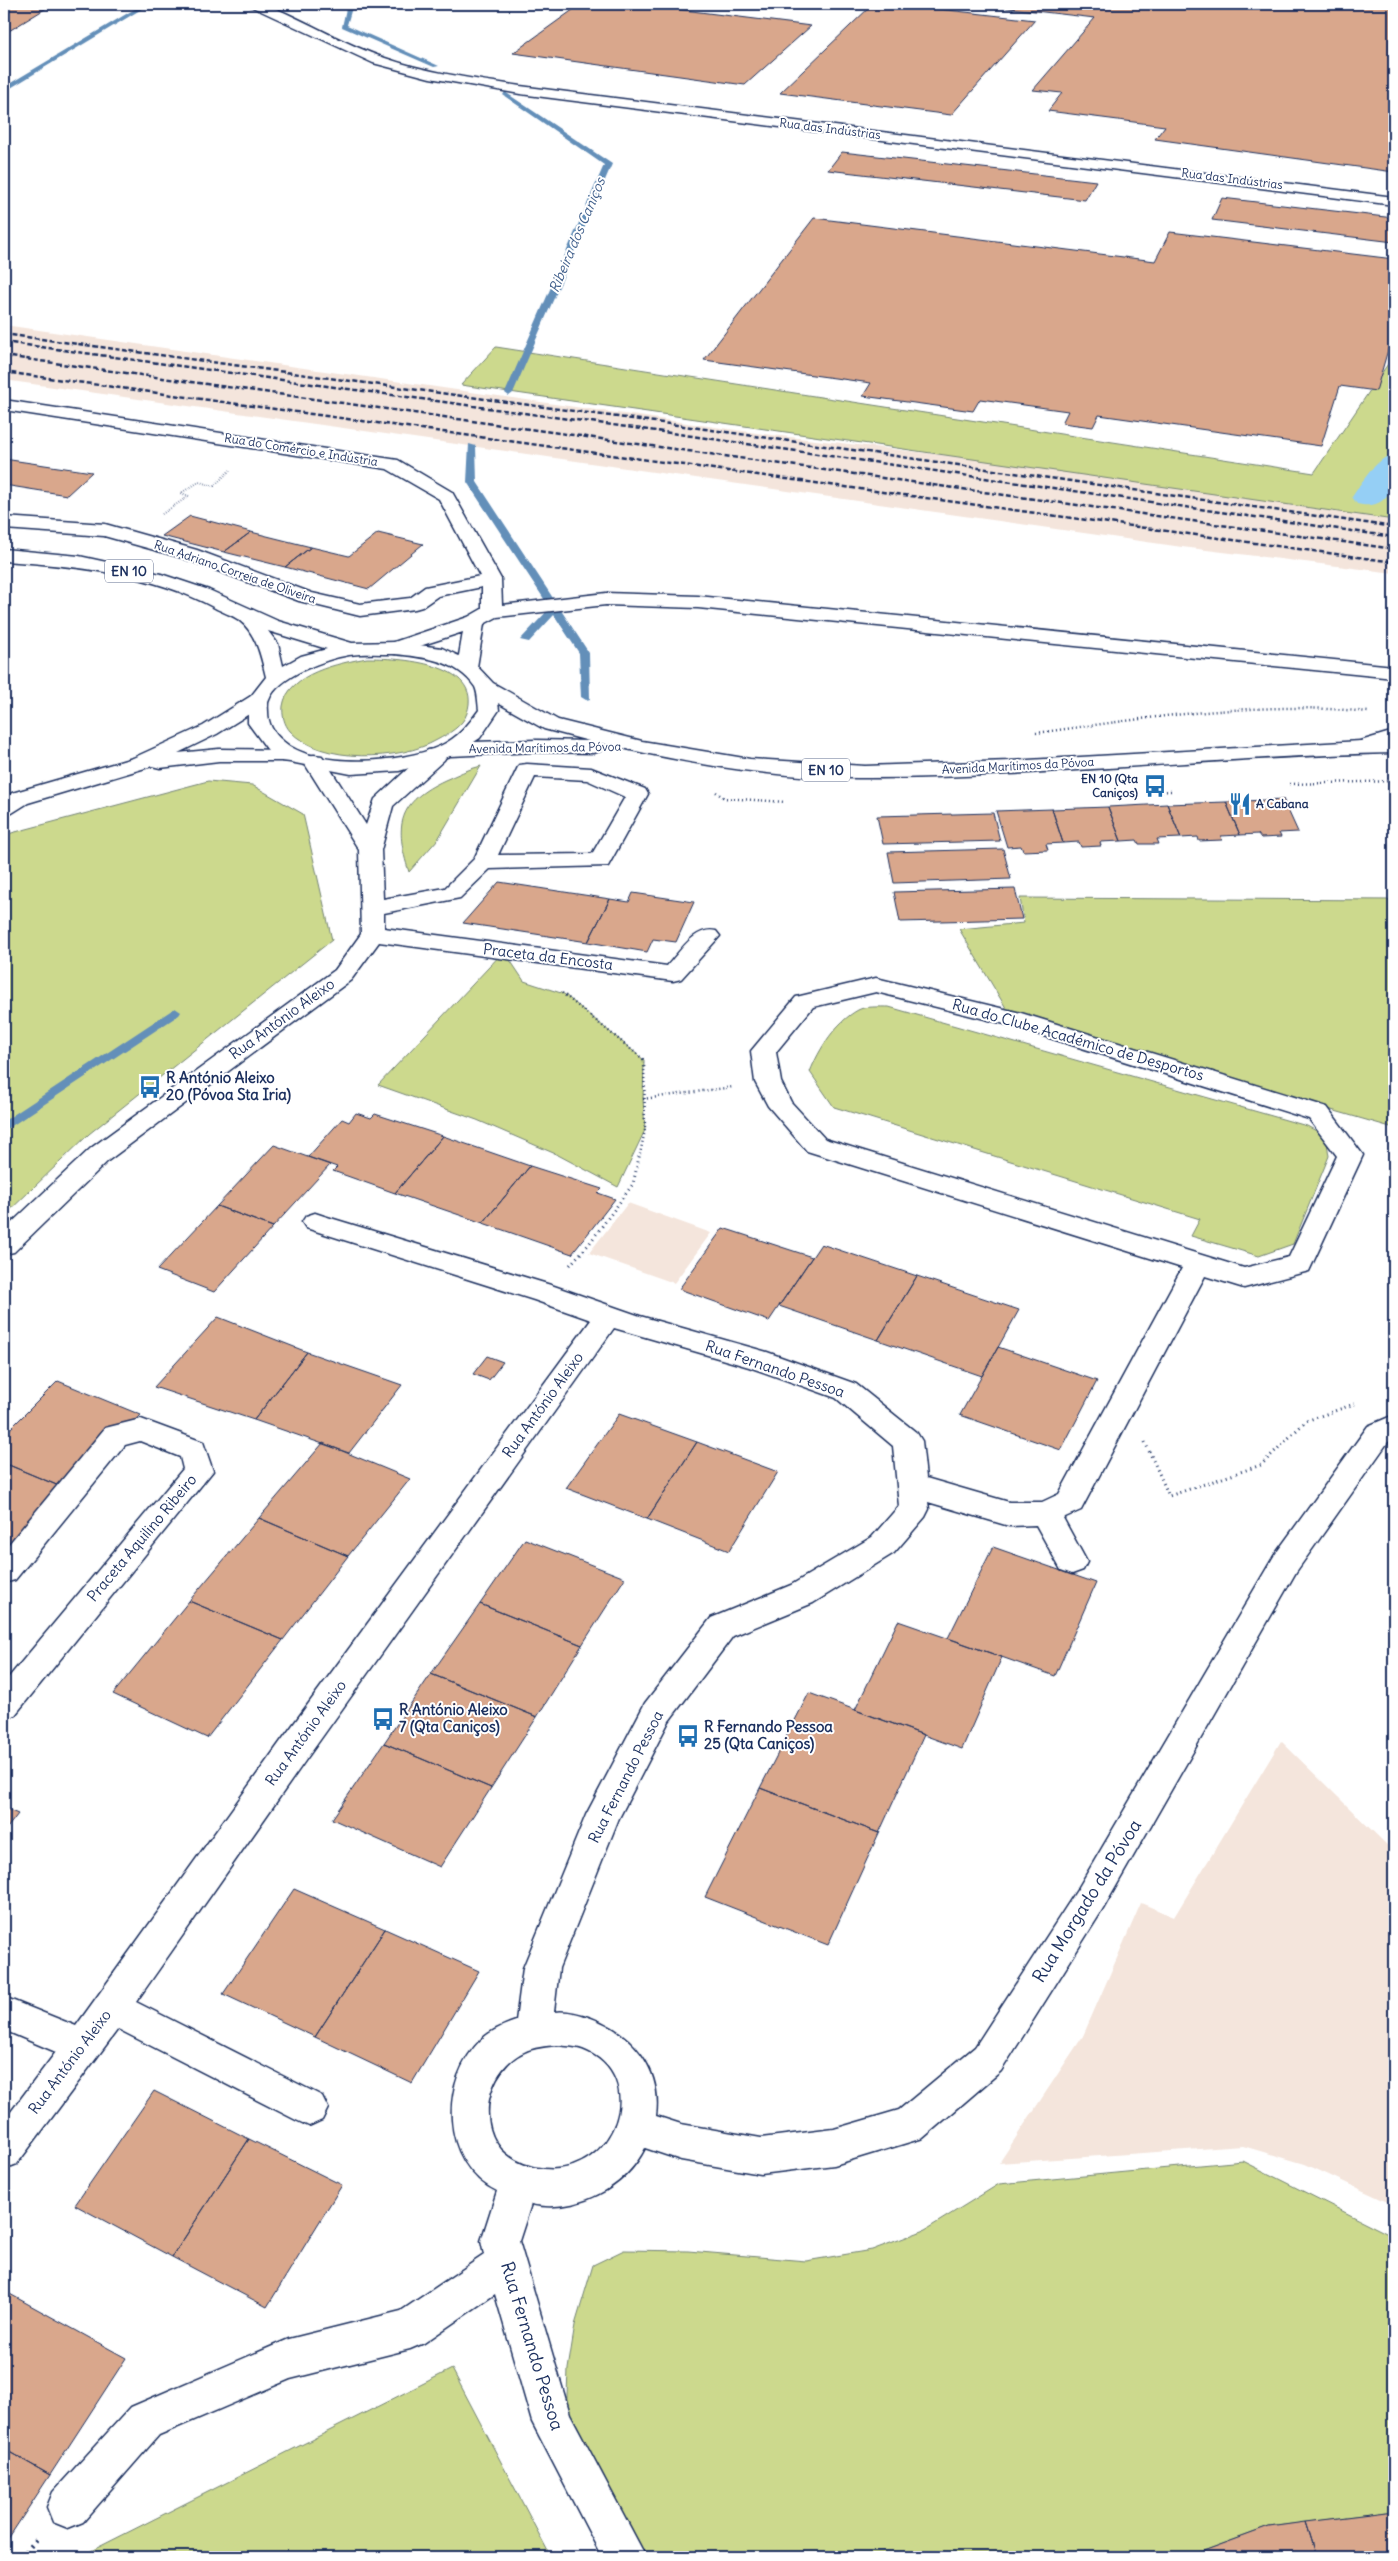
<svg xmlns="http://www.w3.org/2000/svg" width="1398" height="2561" font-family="Delius,sans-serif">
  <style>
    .built { fill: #f4e5dc }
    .green { fill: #ccd98d; stroke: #748476 }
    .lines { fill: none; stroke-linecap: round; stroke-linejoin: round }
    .stream { fill: #648fb9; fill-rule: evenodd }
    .canal { fill: #95cff5; fill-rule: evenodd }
    .building { fill: #d9a78c; stroke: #1b2f5e }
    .minor-casing { stroke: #1b2f5e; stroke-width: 3 }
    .major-casing { stroke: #1b2f5e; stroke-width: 3 }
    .path-far3 { stroke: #1b2f5e; stroke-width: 2; stroke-dasharray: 0.5 2; stroke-linecap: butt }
    .path-far2 { stroke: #1b2f5e; stroke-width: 2.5; stroke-dasharray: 1 3; stroke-linecap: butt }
    .path-far1 { stroke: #1b2f5e; stroke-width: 3; stroke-dasharray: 1 4; stroke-linecap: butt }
    .path { stroke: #1b2f5e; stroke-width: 4.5; stroke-dasharray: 2 5; stroke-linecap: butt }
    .minor { fill: #fff; fill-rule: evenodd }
    .major { fill: #fff; fill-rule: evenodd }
    .rail { stroke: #1b2f5e; stroke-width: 2.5; stroke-dasharray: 5 2.5; stroke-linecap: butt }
    .labels { text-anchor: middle; stroke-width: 4; stroke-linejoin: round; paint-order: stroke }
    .far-street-label { font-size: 12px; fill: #1b2f5e; stroke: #fff }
    .far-poi-label { font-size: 12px; font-weight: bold; fill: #1b2f5e; stroke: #fff; text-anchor: end }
    .far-water-label { font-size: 14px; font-style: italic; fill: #405f8b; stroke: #fff }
    .shield { fill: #fff; stroke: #5f6d8e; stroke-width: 1 }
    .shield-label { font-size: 14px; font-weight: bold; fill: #1b2f5e }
    .street-label { font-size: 15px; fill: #1b2f5e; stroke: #fff }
    .poi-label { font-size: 15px; font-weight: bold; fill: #1b2f5e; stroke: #fff; text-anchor: start }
    .near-street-label { font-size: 18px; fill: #1b2f5e; stroke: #fff }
  </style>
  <rect width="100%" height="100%" fill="#fff"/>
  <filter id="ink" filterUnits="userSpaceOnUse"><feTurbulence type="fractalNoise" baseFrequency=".02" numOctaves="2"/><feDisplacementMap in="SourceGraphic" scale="10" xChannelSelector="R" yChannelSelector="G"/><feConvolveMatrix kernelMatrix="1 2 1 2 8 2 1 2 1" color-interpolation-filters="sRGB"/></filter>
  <g filter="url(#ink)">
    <path class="built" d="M4,325L764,434L1029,465L1394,520V573L1182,547L4,380Z
      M628,1203L711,1233L674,1283L589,1253Z
      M1281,1741L1394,1852V2205L1305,2164L1243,2146L999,2163L1083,2036L1141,1903L1174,1917Z"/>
    <path class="green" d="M496,347L1314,473L1394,355V520L461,385Z
      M367,658C397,658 484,662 467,713C463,726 448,734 437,740C401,761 320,764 290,731C284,724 282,715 283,706C288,673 340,663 367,658Z
      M481,766L438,839L409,872C394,825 398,802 445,780C457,775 468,769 481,766Z
      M208,781L252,785L303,814L332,940L89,1134L4,1216V835Z
      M1020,898L1394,900V1128L1012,1018L959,929L1024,923Z
      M504,951L524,981L564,994L644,1060L643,1099L645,1130L618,1187L558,1155L477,1120L378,1085Z
      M889,1007L1307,1126L1326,1136L1329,1156L1293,1244L1259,1256L1191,1236L1200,1219L834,1107L810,1072C819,1049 836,1022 858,1010C865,1006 880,1007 889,1007Z
      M1243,2161L1394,2237V2511L1269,2527L1187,2557H642L566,2421L568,2369L575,2325L593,2265L624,2250L688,2251L806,2261L872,2250L925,2230L999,2184Z
      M452,2369L551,2557H79Z"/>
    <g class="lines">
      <path class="stream" d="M143,4H150L4,92V87Z
        M347,4H353L347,25L439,66L434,67L342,27Z
        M505,92L612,164L513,393L509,396L505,393L604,165L503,95Z
        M469,444L476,446L477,482L589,653L590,699L586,700L581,697L579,653L554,615L529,642L520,640L550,608L467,482Z
        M175,1008L181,1012L179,1015L4,1131V1121Z"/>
      <path class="canal" d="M1394,454C1396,480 1392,512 1357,504L1352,497C1363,481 1376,458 1394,454Z"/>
    </g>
    <path class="building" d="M4,4H53L4,34Z
      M581,4H636L811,26L745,85L513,53Z
      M873,4H895L1035,20L951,115L780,93Z
      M975,4H1394V172L1155,139L1165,126L1048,111L1062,93L1033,90L1095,18Z
      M842,152L1096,181L1085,200L828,170Z
      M1222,198L1394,218V242L1212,220Z
      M814,218L1155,261L1170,232L1394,259V329L1376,391L1340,386L1321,446L1099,415L1093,427L1062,423L1068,411L980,399L973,411L863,396L871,383L704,360Z
      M4,459L92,472L67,495L4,485Z
      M190,516L251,532L224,552L162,536Z
      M251,532L311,547L285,567L224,552Z
      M378,533L423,544L369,589L285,567L311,547L349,556Z
      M1283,799L1298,832L1279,833L1281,837L1261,838L1258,834L1240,835L1226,802Z
      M1226,802L1240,835L1221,836L1222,840L1199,841L1198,837L1181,838L1167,804Z
      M1167,804L1181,838L1157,839L1159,844H1139L1137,840L1121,841L1108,807Z
      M1108,807L1121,841L1100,842L1101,846L1081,847L1079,842L1063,843L1052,809Z
      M1052,809L1063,843L1046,844L1048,850L1023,851L1021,846L1007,847L996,811Z
      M993,813L1000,841L883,844L877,816Z
      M1003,849L1011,879L894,883L888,852Z
      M499,882L610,899L588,942L463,923Z
      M1015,889L1022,919L900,922L894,892Z
      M633,893L694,902L676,942L653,939L647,952L588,942L610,899L629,902Z
      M356,1113L371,1118L375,1114L443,1136L395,1193L333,1171L337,1167L308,1157L342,1119L349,1122Z
      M443,1136L530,1166L483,1223L395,1193Z
      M274,1145L330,1165L273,1227L217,1206Z
      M530,1166L602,1189L598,1193L615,1199L572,1254L483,1223Z
      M217,1206L273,1227L214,1292L157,1270Z
      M723,1228L812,1257L769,1321L679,1289Z
      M821,1244L917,1276L878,1340L779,1306Z
      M917,1276L1019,1310L982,1376L878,1340Z
      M218,1317L307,1352L254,1420L154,1387Z
      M998,1347L1097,1381L1061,1450L960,1415Z
      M307,1352L402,1385L349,1453L254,1420Z
      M487,1356L503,1362L489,1380L473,1374Z
      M58,1381L141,1415L71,1491L4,1463V1435Z
      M619,1414L697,1442L647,1519L566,1488Z
      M697,1442L778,1472L729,1551L647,1519Z
      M323,1443L410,1479L348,1556L259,1518Z
      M4,1463L71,1491L4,1567Z
      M259,1518L348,1556L283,1640L189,1601Z
      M525,1539L625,1578L582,1645L480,1604Z
      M993,1547L1096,1583L1055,1676L948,1638Z
      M189,1601L283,1640L207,1738L113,1694Z
      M480,1604L582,1645L537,1717L431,1674Z
      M898,1621L1002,1657L962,1749L855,1710Z
      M431,1674L537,1717L491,1788L384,1743Z
      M809,1693L924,1735L879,1833L760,1788Z
      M384,1743L491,1788L440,1867L332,1819Z
      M760,1788L879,1833L828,1945L705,1897Z
      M4,1808L18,1814L4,1832Z
      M294,1889L385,1929L315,2037L223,1994Z
      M385,1929L479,1971L412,2083L315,2037Z
      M154,2091L249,2139L172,2257L75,2205Z
      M249,2139L342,2185L267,2307L172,2257Z
      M8,2293L126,2358L50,2475L4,2449V2299Z
      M4,2449L50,2475L4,2545Z
      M1394,2511V2557H1316L1305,2522Z
      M1305,2522L1316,2557H1187L1269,2527Z"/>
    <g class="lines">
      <defs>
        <path id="minor" d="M246,4H263L272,7C310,23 346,45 385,58C428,73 475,79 520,86L1394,197V205L520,94L430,78L373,63Z
          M4,400L398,460L452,492L501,579L502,605L606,593L698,596L1394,666V678L698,608L606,605L497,617L484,624L477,667L474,671H460L457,667L463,632L395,654L388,652L385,648L388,644L468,617L482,609V587L438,596L422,607L415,609L360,616L299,601L183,558L104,536L4,529V517L105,524L197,550L312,593L360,604L410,598L425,587L480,576L439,499L387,469L4,410Z
          M258,694L265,696L268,700L265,704L217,734L178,753L219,749L290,750L298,751L301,756L298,761H219L160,768L152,766L28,803L12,813L4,815V799L12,793L133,758L203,726L251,696Z
          M1394,731V744L1361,753L1354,751L1350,747L1354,743Z
          M436,749L444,750L447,755L444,760L393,806L381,850L383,899L445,888L474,859L519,765L527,764L591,768L645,789L648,794L608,866L490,869L460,898L384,913V928L667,966C680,952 695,926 716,931L720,936L681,979L673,981L379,942L351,980L109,1160L14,1252L4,1254V1230L91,1148L335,970L361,934L359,850L303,761L306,756L314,755L322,756L366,825L375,799L428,750ZM535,777L587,780L625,797L592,854L498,855Z
          M876,978L1021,1013L1327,1107L1363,1155L1309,1271L1244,1288L1205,1276L1081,1510L1063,1518L1087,1562L1083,1570L1072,1574L1061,1570L1036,1525L1009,1526L928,1502L929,1509L925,1517L894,1553L813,1603L733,1636L669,1721L619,1818L559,1968L554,2012C566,2010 580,2014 591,2018C633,2034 662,2069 656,2116L681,2124L761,2138L834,2129L899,2110L975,2047L1079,1887L1274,1556L1368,1426L1394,1415V1439L1388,1442L1296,1572L1103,1909L1001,2071L923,2138L834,2165L761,2174L681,2160L645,2148C625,2188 576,2214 531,2204L519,2241L570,2414L646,2557H602L532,2422L495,2294L424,2343L410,2349L290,2379L159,2435L83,2522L68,2528L53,2522L47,2507L53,2492L131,2407L289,2339L401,2311L484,2255L481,2241L497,2191C440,2163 439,2080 482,2039C492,2030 504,2025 516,2021L523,1968L586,1815L645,1703L711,1618L791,1585L872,1537L899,1506L893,1446L836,1398L749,1367L614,1328L305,1761L136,2002L322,2096L328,2108L322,2120L309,2126L296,2120L118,2029L17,2164L4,2169V2121L56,2052L4,2030V1997L76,2026L281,1741L591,1320L534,1300L306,1228L302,1222L306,1216L315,1213L324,1216L554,1286L640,1316L767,1352L856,1384L917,1433L922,1441L926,1478L1009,1502H1042L1059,1494L1182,1268L807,1151L768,1106L755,1082L751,1051L796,997ZM876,992L1005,1024L1309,1119L1337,1156L1289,1257L1244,1268L825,1139L791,1102L781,1082L776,1052L813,1007ZM557,2045C565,2046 575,2046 583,2049C652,2076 615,2177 544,2169C529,2168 517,2163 506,2154C474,2127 487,2069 524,2052C533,2047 546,2046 557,2045Z
          M141,1419L203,1442L213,1471L15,1715L4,1719V1683L183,1469L180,1457L140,1441L125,1445L15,1580L4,1583V1550L105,1428Z"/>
        <path id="major" d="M4,549L79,556L161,574L209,590L278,621L352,643L395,642L442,648L474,663L493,683L558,720L642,741L750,759L865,766L1010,761L1361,741H1394V753C1218,756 1043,778 866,778C778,779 687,764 601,743L604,747L600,751L593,753L536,752L450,756L399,771L351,774L290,762L282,761L267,749L248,723V700L266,677C261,657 257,634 239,620C232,615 222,612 215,608C151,573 75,566 4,561ZM268,631L327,649L301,656L283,666L278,644ZM395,654C424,657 457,660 475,687C478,693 478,703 479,710C468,725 458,738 440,746C403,763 315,770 283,741C273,733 268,723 268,712C268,709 267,703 269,700C278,676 326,659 349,655C364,653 380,654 395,654ZM498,703L544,729L589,741L536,740L474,742L480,738L499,710Z"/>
      </defs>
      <use href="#minor" class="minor-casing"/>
      <use href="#major" class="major-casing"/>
      <path class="path-far3" d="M162,514L189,496L181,493L199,482L214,486L230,470"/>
      <path class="path-far2" d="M1036,733C1148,718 1254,700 1368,712
        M1290,784L1394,781
        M716,792L724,798L785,802
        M1146,792L1172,791
        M562,993L644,1060L645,1130L640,1154
        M643,1099L733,1087"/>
      <path class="path-far1" d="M570,1265L589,1244L633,1184L640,1153
        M1145,1442L1169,1496L1261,1465L1306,1421L1357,1403"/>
      <path class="path" d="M21,2557L39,2537"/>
      <use href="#minor" class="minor"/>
      <use href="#major" class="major"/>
      <path class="rail" d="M4,334L677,425L1394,527
        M4,342L671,433L1394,537
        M4,356L1394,549
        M4,372L1394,562"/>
    </g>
  </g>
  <defs>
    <symbol id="bus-bare" viewBox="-9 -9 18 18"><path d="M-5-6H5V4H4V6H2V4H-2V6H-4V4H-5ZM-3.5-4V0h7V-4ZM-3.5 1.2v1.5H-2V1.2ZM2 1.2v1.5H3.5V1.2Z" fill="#1f6fb2" stroke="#fff" stroke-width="2.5" paint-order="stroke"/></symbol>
    <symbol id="restaurant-bare" viewBox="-9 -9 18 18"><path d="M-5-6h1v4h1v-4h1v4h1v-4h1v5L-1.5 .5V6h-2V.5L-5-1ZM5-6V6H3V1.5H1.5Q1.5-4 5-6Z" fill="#1f6fb2" stroke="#fff" stroke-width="2.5" paint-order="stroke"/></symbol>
  </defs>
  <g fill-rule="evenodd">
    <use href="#bus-bare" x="1139" y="770" width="32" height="32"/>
    <use href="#restaurant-bare" x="1224" y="788" width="32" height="32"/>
    <use href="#bus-bare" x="134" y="1071" width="32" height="32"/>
    <use href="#bus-bare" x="367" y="1703" width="32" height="32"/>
    <use href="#bus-bare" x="672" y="1720" width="32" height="32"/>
  </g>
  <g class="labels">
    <g class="far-street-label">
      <text transform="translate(830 129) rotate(7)" y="4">Rua das Indústrias</text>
      <text transform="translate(1232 179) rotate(7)" y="4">Rua das Indústrias</text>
      <text transform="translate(301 450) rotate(9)" y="4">Rua do Comércio e Indústria</text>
      <text transform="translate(235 572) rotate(19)" y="4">Rua Adriano Correia de Oliveira</text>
      <text transform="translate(545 748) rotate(-1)" y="4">Avenida Marítimos da Póvoa</text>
      <text transform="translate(1018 766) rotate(-3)" y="4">Avenida Marítimos da Póvoa</text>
    </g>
    <g class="far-poi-label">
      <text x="1138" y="783">EN 10 (Qta<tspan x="1138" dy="14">Caniços)</tspan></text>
      <text x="1256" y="808" text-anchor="start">A Cabana</text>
    </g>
    <g class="far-water-label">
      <text transform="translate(577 235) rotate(-67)" y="5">Ribeira dos Caniços</text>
    </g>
    <g class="shield">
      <rect x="105" y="559.5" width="48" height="23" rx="4"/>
      <rect x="802" y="758.5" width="48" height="23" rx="4"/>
    </g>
    <g class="shield-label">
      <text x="129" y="576">EN 10</text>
      <text x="826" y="775">EN 10</text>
    </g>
    <g class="street-label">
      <text transform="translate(548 957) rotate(7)" y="5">Praceta da Encosta</text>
      <text transform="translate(282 1019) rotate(-36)" y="5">Rua António Aleixo</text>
      <text transform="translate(1078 1040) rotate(16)" y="5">Rua do Clube Académico de Desportos</text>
      <text transform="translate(775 1369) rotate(19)" y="5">Rua Fernando Pessoa</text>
      <text transform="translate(543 1405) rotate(-54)" y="5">Rua António Aleixo</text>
      <text transform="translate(142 1538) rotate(-50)" y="5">Praceta Aquilino Ribeiro</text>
      <text transform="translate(306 1733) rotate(-54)" y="5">Rua António Aleixo</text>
      <text transform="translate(626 1777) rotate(-63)" y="5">Rua Fernando Pessoa</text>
      <text transform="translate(70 2062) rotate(-53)" y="5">Rua António Aleixo</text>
    </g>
    <g class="poi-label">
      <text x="166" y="1083">R António Aleixo<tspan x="166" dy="17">20 (Póvoa Sta Iria)</tspan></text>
      <text x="399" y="1715">R António Aleixo<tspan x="399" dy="17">7 (Qta Caniços)</tspan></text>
      <text x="704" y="1732">R Fernando Pessoa<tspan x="704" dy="17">25 (Qta Caniços)</tspan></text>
    </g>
    <g class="near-street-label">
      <text transform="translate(1087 1901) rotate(-58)" y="6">Rua Morgado da Póvoa</text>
      <text transform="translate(532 2346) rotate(73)" y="6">Rua Fernando Pessoa</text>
    </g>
  </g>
  <rect width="1398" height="2561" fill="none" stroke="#fff" stroke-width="20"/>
  <rect x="10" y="10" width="1378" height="2541" fill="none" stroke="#1b2f5e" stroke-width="2" filter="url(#ink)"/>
</svg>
